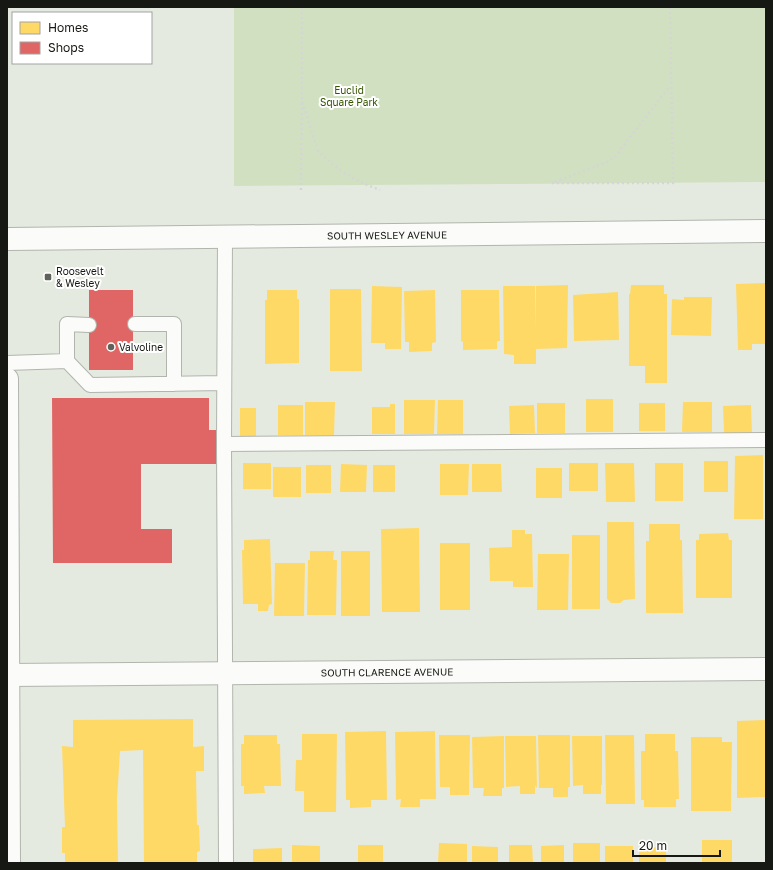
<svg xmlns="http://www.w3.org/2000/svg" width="773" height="870" font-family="'Golos Text',sans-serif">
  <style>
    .green { fill: #d0e0c0 }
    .homes { fill: #ffd966 }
    .shops { fill: #e06666 }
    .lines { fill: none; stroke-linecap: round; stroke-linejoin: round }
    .lane-casing { stroke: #b1b5ad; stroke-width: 16 }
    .street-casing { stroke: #b1b5ad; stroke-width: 24 }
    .secondary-casing { stroke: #b1b5ad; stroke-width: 24 }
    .path { stroke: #d5d6d3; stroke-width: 2.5; stroke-dasharray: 2 3; stroke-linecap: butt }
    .lane { stroke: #fbfcfa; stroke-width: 14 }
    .street { stroke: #fbfcfa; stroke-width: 22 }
    .secondary { stroke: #fbfcfa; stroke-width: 22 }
    .poi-dot { fill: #5e625b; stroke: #fff; stroke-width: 1.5 }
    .labels { text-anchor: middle; stroke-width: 4; stroke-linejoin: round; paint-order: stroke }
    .park-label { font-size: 10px; fill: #355500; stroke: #fff }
    .street-label { font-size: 10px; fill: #161913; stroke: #fff }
    .poi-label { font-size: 10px; fill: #161913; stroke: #fff; text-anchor: start }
  </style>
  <rect width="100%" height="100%" fill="#e5eae0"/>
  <path class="green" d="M234,7H766V182L234,186Z"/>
  <path class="homes" d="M765,283L766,344H752V350H738L736,284Z
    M568,285L567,348L536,349V364H514V355L504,354L503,286H535L536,330V286Z
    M631,285H664V294H667V383H645V366H629V294H630Z
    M372,286L402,287L401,349H385V343H371Z
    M330,289H361L362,371H330Z
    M267,290H297V299H299V363L265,364V300H267Z
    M435,290L436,342L432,343V351L409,352V342H405L404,291Z
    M461,290H499L500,341H497V349L463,350V342L461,341Z
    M618,292L619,340L574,341L573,295Z
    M684,297H712L711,336L671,335L672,299L684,300Z
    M586,399H613V432H586Z
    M404,400H435L434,434H404Z
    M438,400H463V434H437Z
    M305,402H335L334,435H305Z
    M683,402H712V432H682Z
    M537,403H565V433H537Z
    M639,403H665V431H639Z
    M390,404H395V434H372V407H390Z
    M278,405H303V435H278Z
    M534,405L535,433L510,434L509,406Z
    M751,405L752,433L724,434L723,406Z
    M240,408H256V437L240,436Z
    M763,455V519H734L735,456Z
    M704,461H728V492H704Z
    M243,463H271V489H243Z
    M569,463H598V491H569Z
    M605,463H634L635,502H606Z
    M655,463H683V501H655Z
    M341,464L367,465L366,492H340Z
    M440,464H469L468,495H440Z
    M472,464H501L502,492H472Z
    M306,465H331V493H306Z
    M373,465H395V492H373Z
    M273,467H301V497H273Z
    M536,468H562V498H536Z
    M607,522H634L635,599L624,600L620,603H611L607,599Z
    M649,524H680V540H682L683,613H646V541H649Z
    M419,528L420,612H382L381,529Z
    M512,530H525V534H532L533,587H513V581H490L489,548L512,547Z
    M728,533L729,540H732V598H696V540H699V534Z
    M572,535H600V609H572Z
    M270,539L272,604L269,605L268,611H258V604H243L242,550H244V540Z
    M440,543H470V610H440Z
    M310,551H334L333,560H337L336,615H307L308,560H310Z
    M341,551H370V616H341Z
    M538,554H569L568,610H537Z
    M275,563H305L304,616H274Z
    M193,719V747L204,746V771H196L197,825H199L200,851L197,852V863H144L143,750L120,751L117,800L118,863H65V853H62V827H65L62,746L73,747V720Z
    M766,720V797L737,798V721Z
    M386,731L387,800H371V807L350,808V800H346L345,732Z
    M435,731L436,799H420V807H400L401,799L396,800L395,732Z
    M302,734H337L336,812H304V791H295L296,760H302Z
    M645,734H675V751H678L679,799H676V807H644V800H641V751H645Z
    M244,735H277V744H280L281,786H264L265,793L244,794V786H241V744H244Z
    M439,735H470L469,795H450V787H440Z
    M538,735H570V787H568V797H553V788H539Z
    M605,735H634L635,804H606Z
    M504,736V788H502V796H483L484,788H473L472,737Z
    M505,736H536L537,788L535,785V794H520V786L506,787Z
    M572,736H602V785H601V794H583V785L573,786Z
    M691,737H722V742H732L731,811H691Z
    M702,840H732V863H702Z
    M439,843L467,844V863H438Z
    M573,843H600V863H573Z
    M292,845L320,846V863H292Z
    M358,845H383V863H358Z
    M509,845H532L533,863H509Z
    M564,845V863H541V846Z
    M472,846L498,847V863H472Z
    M605,846H633V863H605Z
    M666,847V863H639V848Z
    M282,848V863H253V849Z"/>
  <path class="shops" d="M89,290H133V370H89Z
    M52,398H209V430H216V464H141V529H172V563H53Z"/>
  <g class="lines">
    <defs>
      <path id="lane" d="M225,237L224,444L226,863
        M135,324H174V384
        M89,325L67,324V361L90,385L224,383
        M7,363L67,361
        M224,444L766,440"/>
      <g id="street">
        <path id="s1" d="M7,239L766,231"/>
        <path id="s2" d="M7,675L766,669"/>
      </g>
      <path id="secondary" d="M7,379L9,863"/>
    </defs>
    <use href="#lane" class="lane-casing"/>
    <use href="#street" class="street-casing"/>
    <use href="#secondary" class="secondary-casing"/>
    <path class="path" d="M302,7V101
      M555,182L605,163L614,158L670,86
      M552,183H673L670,7
      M301,190L302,101L318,151L338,169L360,182L380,190"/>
    <use href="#lane" class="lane"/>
    <use href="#street" class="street"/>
    <use href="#secondary" class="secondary"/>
  </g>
  <g class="poi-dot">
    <rect x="44" y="273" width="8" height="8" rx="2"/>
    <circle cx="111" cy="347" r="4"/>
  </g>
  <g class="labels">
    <g class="park-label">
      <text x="349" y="94">Euclid<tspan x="349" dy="12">Square Park</tspan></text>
    </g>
    <g class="street-label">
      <text dy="4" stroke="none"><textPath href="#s1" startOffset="380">SOUTH WESLEY AVENUE</textPath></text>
      <text dy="4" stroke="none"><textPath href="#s2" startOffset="380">SOUTH CLARENCE AVENUE</textPath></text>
    </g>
    <g class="poi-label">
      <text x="56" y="275">Roosevelt<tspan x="56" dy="12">&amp; Wesley</tspan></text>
      <text x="119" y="351">Valvoline</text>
    </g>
  </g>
  <rect width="773" height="870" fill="none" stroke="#161913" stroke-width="16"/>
  <rect x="12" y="12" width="140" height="52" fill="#ffffff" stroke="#a2a3a1"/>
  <rect x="20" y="22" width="20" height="12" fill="#ffd966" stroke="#a2a3a1"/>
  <text x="48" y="32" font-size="12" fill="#161913">Homes</text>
  <rect x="20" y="42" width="20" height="12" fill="#e06666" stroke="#a2a3a1"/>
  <text x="48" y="52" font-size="12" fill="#161913">Shops</text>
  <path d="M633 850v6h87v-6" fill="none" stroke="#161913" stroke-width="2"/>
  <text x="639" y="850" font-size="12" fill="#161913" stroke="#ffffff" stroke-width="3" paint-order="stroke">20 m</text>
</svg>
